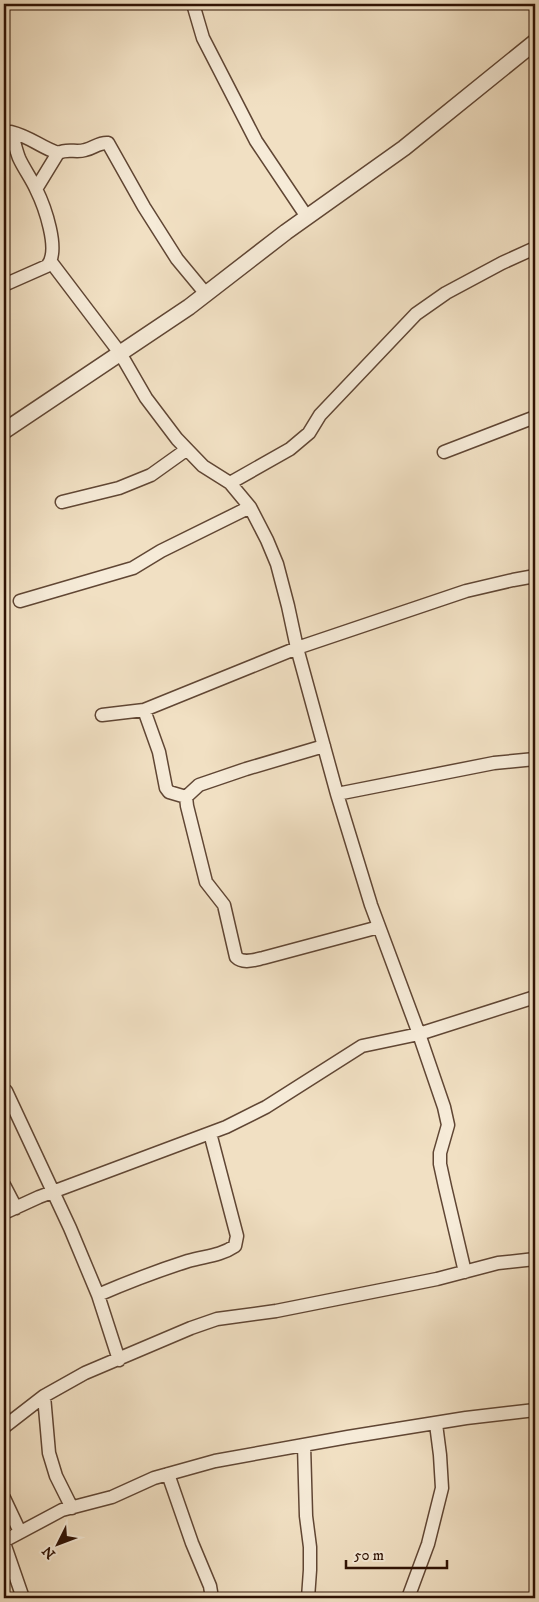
<svg xmlns="http://www.w3.org/2000/svg" width="539" height="1602" font-family="'IM FELL DW Pica',serif">
  <style>
    .lines { fill: none; stroke-linecap: round; stroke-linejoin: round }
    .minor-casing { stroke: #604634; stroke-width: 15 }
    .tertiary-casing { stroke: #604634; stroke-width: 18 }
    .minor { stroke: #f6ebd8; stroke-width: 12 }
    .tertiary { stroke: #f6ebd8; stroke-width: 15 }
  </style>
  <rect width="100%" height="100%" fill="#f1e0c3"/>
  <filter id="stains"><feTurbulence type="fractalNoise" baseFrequency=".004" numOctaves="4"/><feColorMatrix values="0 0 0 0 .2 0 0 0 0 .09 0 0 0 0 .02 0 0 0 .5 -.17"/></filter>
  <radialGradient id="worn" r=".72"><stop offset=".6" stop-color="#630" stop-opacity="0"/><stop offset="1" stop-color="#630" stop-opacity=".3"/></radialGradient>
  <g class="lines">
    <defs>
      <path id="minor" d="M193,4L203,38L256,141L307,217
        M36,189L58,153C68,148 76,153 85,150C94,148 99,142 108,143L144,207L177,259L206,294
        M51,262L120,353L146,398L177,439L203,466L230,483L250,507L267,540L277,564L288,606L297,648L337,794L371,905L419,1034L444,1107L448,1125L440,1153V1164L445,1187L465,1272
        M4,285L47,266C61,251 44,205 36,189C31,178 24,169 19,158C16,150 14,141 11,132C31,137 40,147 58,153
        M444,452L535,417
        M230,483L290,449L309,433L320,415L416,314L446,293L502,263L535,248
        M62,502L119,488L151,475L186,450
        M20,601L133,568L161,551L250,507
        M144,710L159,752L166,788L169,792L186,797
        M102,715L144,710L297,648L466,591L513,580L535,576
        M324,746L246,769L199,785L186,797L187,806L206,882L224,905L236,957C243,964 254,960 263,958L379,927
        M337,794L494,763L535,759
        M6,1091L70,1228L98,1295L119,1360
        M4,1185L16,1208
        M4,1213L39,1197L226,1127L266,1107L362,1046L419,1034L535,997
        M98,1295C128,1282 157,1271 188,1261C205,1256 220,1256 235,1246L237,1236L210,1133
        M44,1396L49,1453L56,1476L72,1508
        M4,1427L44,1396L85,1373L191,1328L217,1319L276,1311L437,1279L498,1263L535,1259
        M304,1445L306,1516L310,1547V1570L308,1598
        M168,1474L192,1543L210,1586L212,1598
        M4,1498L20,1532
        M4,1541L62,1510L112,1497L154,1478L215,1461L348,1437L466,1418L535,1410
        M4,1543L23,1598
        M408,1598L428,1544L442,1488L440,1455L436,1424"/>
      <path id="tertiary" d="M4,431L189,307L286,232L404,148L535,42"/>
    </defs>
    <use href="#minor" class="minor-casing"/>
    <use href="#tertiary" class="tertiary-casing"/>
    <use href="#minor" class="minor"/>
    <use href="#tertiary" class="tertiary"/>
  </g>
  <rect width="539" height="1602" fill="none" stroke="#f1e0c3" stroke-width="20"/>
  <rect x="5" y="5" width="529" height="1592" fill="none" stroke="#2f1204" stroke-width="2.5"/>
  <rect x="10" y="10" width="519" height="1582" fill="none" stroke="#2f1204"/>
  <g transform="translate(58 1544) rotate(228)" stroke="#f6ebd8" stroke-width="4" paint-order="stroke">
  <path d="M0-4L9 19L0 12L-9 19Z" fill="#2f1204"/>
  <text y="-8" font-size="14" font-weight="bold" text-anchor="middle" fill="#2f1204">N</text>
  </g>
  <path d="M346 1560v8h101v-8" fill="none" stroke="#2f1204" stroke-width="2.5"/>
  <text x="354" y="1560" font-size="15" fill="#2f1204" stroke="#f6ebd8" stroke-width="4" paint-order="stroke">50 m</text>
  <rect width="100%" height="100%" filter="url(#stains)"/>
  <rect width="100%" height="100%" fill="url(#worn)"/>
</svg>
